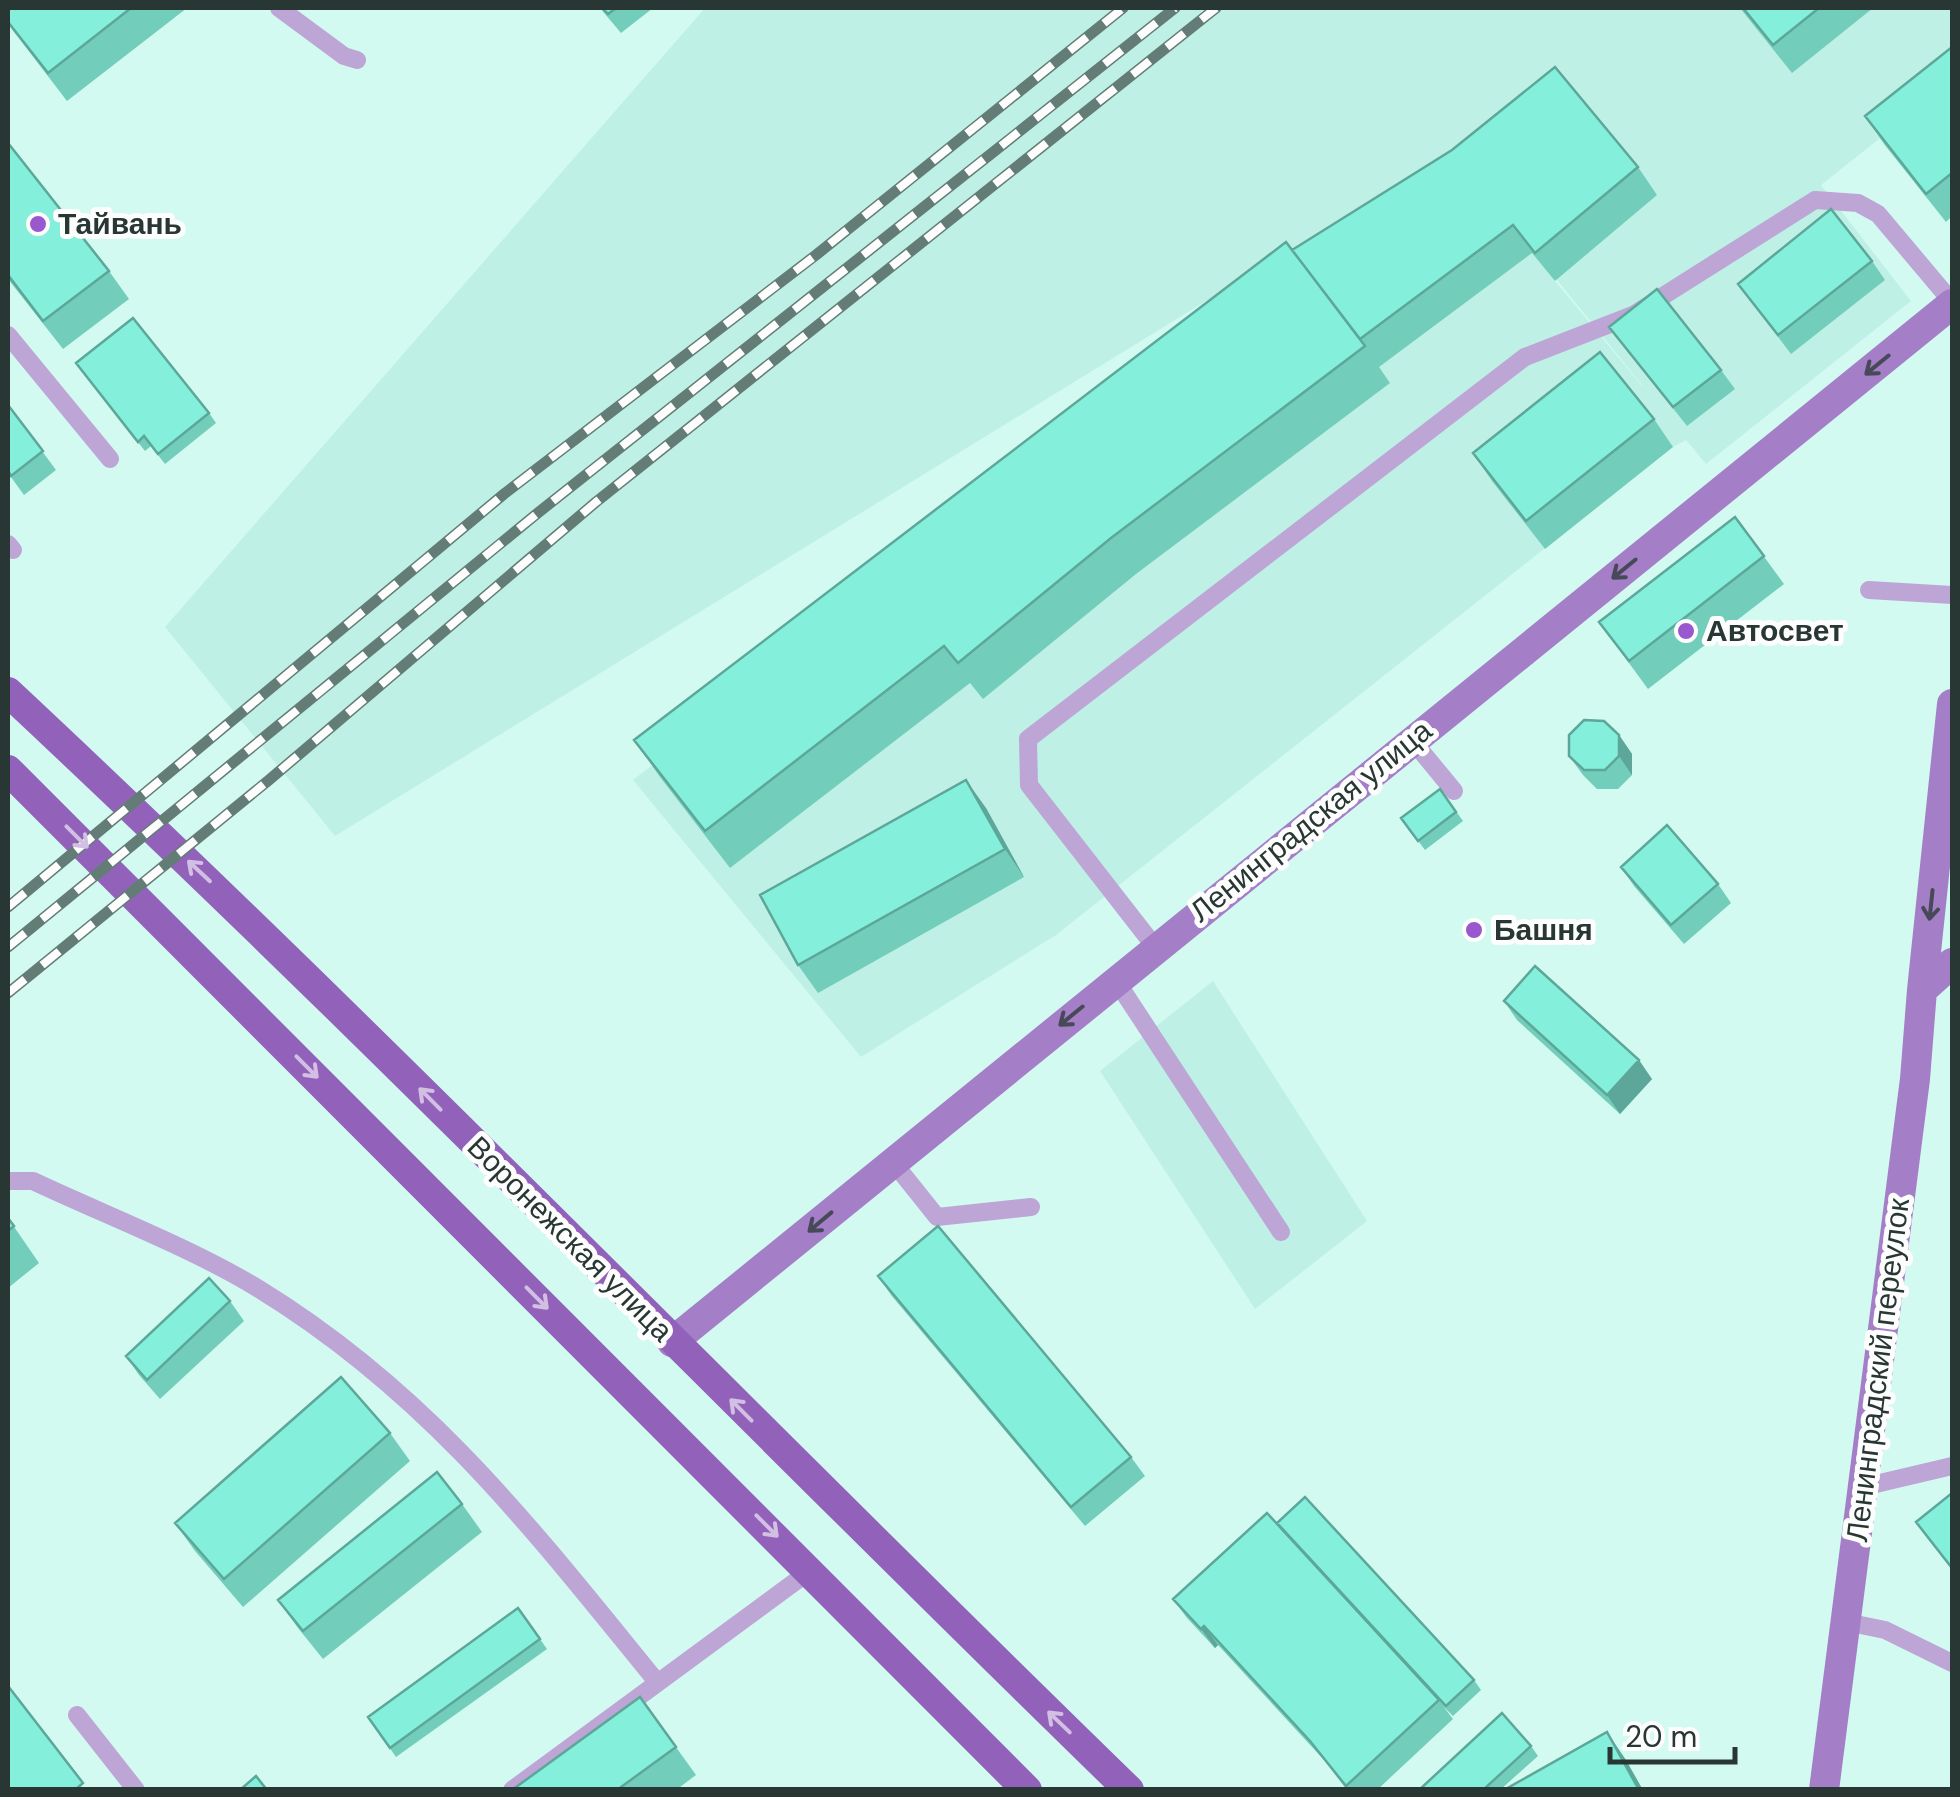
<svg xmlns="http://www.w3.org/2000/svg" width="1960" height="1797" font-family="'DM Sans',sans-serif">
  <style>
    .built { fill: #bff0e5; fill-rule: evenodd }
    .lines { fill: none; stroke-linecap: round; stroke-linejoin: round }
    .lane { stroke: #bda5d6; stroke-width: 18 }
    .secondary { stroke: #a47fc7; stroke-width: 30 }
    .primary { stroke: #9262bb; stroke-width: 30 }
    .rail-casing { stroke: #647c76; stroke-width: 11 }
    .rail { stroke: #fdfdfd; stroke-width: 8; stroke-dasharray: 22; stroke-linecap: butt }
    .wall { fill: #72cebb }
    .shaded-wall { fill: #5ca799 }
    .building { fill: #84efda; stroke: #5ca799; stroke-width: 2.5 }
    .oneway { stroke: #474958 }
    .oneway2 { stroke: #d2bfe3 }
    .poi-dot { fill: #9a58ce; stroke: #fdfdfd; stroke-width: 4 }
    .labels { text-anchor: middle; stroke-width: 10; stroke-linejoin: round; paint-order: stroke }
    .poi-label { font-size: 30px; font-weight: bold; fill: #283733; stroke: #fdfdfd; text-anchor: start }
    .street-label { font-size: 30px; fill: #283733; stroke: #fdfdfd }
  </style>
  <rect width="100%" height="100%" fill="#d3faf1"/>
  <path class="built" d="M705,8H1952V81L1821,185L1911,301L1706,464L1686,440L1673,447L1056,935L861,1057L633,780L1452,150L335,836L165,627ZM1506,217L1642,385V386L1532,253Z
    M1213,981L1367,1221L1255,1309L1100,1071Z"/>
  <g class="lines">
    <path class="lane" d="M279,8L344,56L357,60
      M8,335L110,459
      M8,544L13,550
      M1869,590L1952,595
      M1412,740L1454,791
      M1155,947L1029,785L1028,739L1525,357L1633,315L1815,200L1858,203L1878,214L1952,302
      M1115,979L1281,1232
      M893,1162L937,1217L1031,1207
      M8,1181H33C105,1215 192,1248 259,1289C430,1394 533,1530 657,1682
      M1863,1487L1952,1466
      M1846,1622L1885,1630L1952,1663
      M77,1715L136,1790
      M512,1790L811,1570"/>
    <path class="secondary" d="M1922,990L1952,704
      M672,1342L1952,304
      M1824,1790L1915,1079L1922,990L1952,963"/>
    <path class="primary" d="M8,692C390,1049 753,1425 1129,1790
      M8,770L1027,1790"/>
    <defs>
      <path id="rail" d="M8,907L504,494L816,255L1123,8
        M8,947L539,512L1175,8
        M8,993L269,780L596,502L1216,8"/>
    </defs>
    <use href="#rail" class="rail-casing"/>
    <use href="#rail" class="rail"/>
  </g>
  <path class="wall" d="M8,8H187L67,101L8,24Z
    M600,8H653L621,33Z
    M1740,8H1873L1792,73Z
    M1952,47V216L1946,222L1884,144L1865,116Z
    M8,143L109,271L129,299L63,349L8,279Z
    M1638,167L1657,195L1555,281L1532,253L1379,367L1390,383L1136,574L983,699L970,683L730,868L660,777L634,740L1292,250Z
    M1872,261L1885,280L1791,354L1738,284Z
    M1609,327L1721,370L1735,389L1687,426Z
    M83,373L209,413L216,423L165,464L151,446L145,451Z
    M8,405L56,470L24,495L8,473Z
    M1654,419L1673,447L1545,549L1492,481L1473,453Z
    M1735,517L1784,584L1648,689L1599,622Z
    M1619,735L1632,754V775L1618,789H1597L1583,775L1569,756Z
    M1440,789L1463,821L1425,850L1401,818Z
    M986,808L1024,877L818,993L798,965Z
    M1621,867L1718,884L1731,903L1684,944L1634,886Z
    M1504,1001L1652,1079L1620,1114L1517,1020Z
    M8,1218L39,1263L8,1288Z
    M878,1276L1131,1457L1145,1476L1085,1526L891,1295Z
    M230,1301L244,1321L160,1399L139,1375L126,1356Z
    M390,1433L410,1461L243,1607L195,1551L175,1523Z
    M462,1504L482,1532L323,1659L298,1628L278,1600Z
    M1277,1523L1474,1680L1481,1690L1453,1716L1443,1706L1453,1719L1377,1790H1347L1324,1760L1218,1645L1215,1648L1187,1618L1173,1599Z
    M518,1608L547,1649L396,1757L368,1717Z
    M640,1697L696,1775L676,1790H512Z
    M1531,1746L1538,1756L1500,1790H1419Z"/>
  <path class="shaded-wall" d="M1619,735L1632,754V775L1619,756Z
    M966,780L986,808L1024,877L1005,849Z
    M1639,1060L1652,1079L1620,1114L1607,1095Z
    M1204,1626L1218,1645L1215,1648L1201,1629Z
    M1607,1732L1626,1760L1643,1790H1639Z"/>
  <path class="building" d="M8,8H131L48,73L8,22Z
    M602,8H616L608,14Z
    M1743,8H1819L1773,45Z
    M1952,47V173L1926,194L1865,116Z
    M1555,67L1638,167L1535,253L1513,225L1360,339L1292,250L1452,150Z
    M8,143L109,271L43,321L8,275Z
    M1831,209L1872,261L1778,335L1738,284Z
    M1286,242L1365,346L1111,538L958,663L944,646L705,831L634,740Z
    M1657,289L1721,370L1673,407L1609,327Z
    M133,318L209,413L158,454L144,436L138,442L76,363Z
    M1600,352L1654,419L1526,521L1473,453Z
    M8,405L43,451L11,476L8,471Z
    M1735,517L1764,556L1629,661L1599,622Z
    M1584,720L1604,721L1619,735V756L1605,770H1584L1569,756V735Z
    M966,780L1005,849L798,965L760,895Z
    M1440,789L1456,812L1418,841L1401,818Z
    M1667,825L1718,884L1671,925L1621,867Z
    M1535,966L1639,1060L1607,1095L1504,1001Z
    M8,1218L14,1226L8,1231Z
    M938,1226L1131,1457L1071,1507L878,1276Z
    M209,1278L230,1301L147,1380L126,1356Z
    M341,1377L390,1433L224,1579L175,1523Z
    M437,1472L462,1504L303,1631L278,1600Z
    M1952,1493V1568L1916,1522Z
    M1305,1497L1474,1680L1446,1706L1277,1523Z
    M1267,1513L1439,1700L1346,1786L1310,1741L1204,1626L1201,1629L1173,1599Z
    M518,1608L540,1639L390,1748L368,1717Z
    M8,1686L83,1783L75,1790H8Z
    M640,1697L676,1747L617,1790H512Z
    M1502,1713L1531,1746L1483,1790H1419Z
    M1607,1732L1639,1790H1504Z
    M256,1776L267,1790H240Z"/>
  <defs><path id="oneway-shaft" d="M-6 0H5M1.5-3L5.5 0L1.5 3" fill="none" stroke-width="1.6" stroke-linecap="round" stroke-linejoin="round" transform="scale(2.5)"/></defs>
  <g class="oneway">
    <use href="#oneway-shaft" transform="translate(1877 365) rotate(141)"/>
    <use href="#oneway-shaft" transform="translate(1624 569) rotate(141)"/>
    <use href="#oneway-shaft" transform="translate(1931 905) rotate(96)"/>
    <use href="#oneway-shaft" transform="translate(1071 1016) rotate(141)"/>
    <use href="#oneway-shaft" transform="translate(820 1222) rotate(140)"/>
  </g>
  <g class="oneway2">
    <use href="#oneway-shaft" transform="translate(77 837) rotate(45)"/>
    <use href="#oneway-shaft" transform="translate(199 871) rotate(-137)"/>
    <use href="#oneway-shaft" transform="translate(307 1067) rotate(45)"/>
    <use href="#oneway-shaft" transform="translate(430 1099) rotate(-135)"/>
    <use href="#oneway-shaft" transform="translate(537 1298) rotate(45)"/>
    <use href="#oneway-shaft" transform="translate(741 1410) rotate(-135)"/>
    <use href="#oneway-shaft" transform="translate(767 1526) rotate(45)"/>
    <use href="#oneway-shaft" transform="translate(1059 1722) rotate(-136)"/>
  </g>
  <g class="poi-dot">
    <circle cx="38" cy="224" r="10"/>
    <circle cx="1686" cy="631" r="10"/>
    <circle cx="1474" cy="930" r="10"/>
  </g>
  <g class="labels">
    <g class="poi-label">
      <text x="58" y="234">Тайвань</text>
      <text x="1706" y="641">Автосвет</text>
      <text x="1494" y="940">Башня</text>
    </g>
    <g class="street-label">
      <text transform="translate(1311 821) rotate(-39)" y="10">Ленинградская улица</text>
      <text transform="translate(570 1239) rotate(45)" y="10">Воронежская улица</text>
      <text transform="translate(1878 1370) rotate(-83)" y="10">Ленинградский переулок</text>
    </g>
  </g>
  <rect width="1960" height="1797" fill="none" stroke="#283733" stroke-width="20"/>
  <path d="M1610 1747v15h125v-15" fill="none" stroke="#283733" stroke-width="5"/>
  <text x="1625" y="1747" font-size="30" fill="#283733" stroke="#fdfdfd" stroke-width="8" paint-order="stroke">20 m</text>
</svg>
